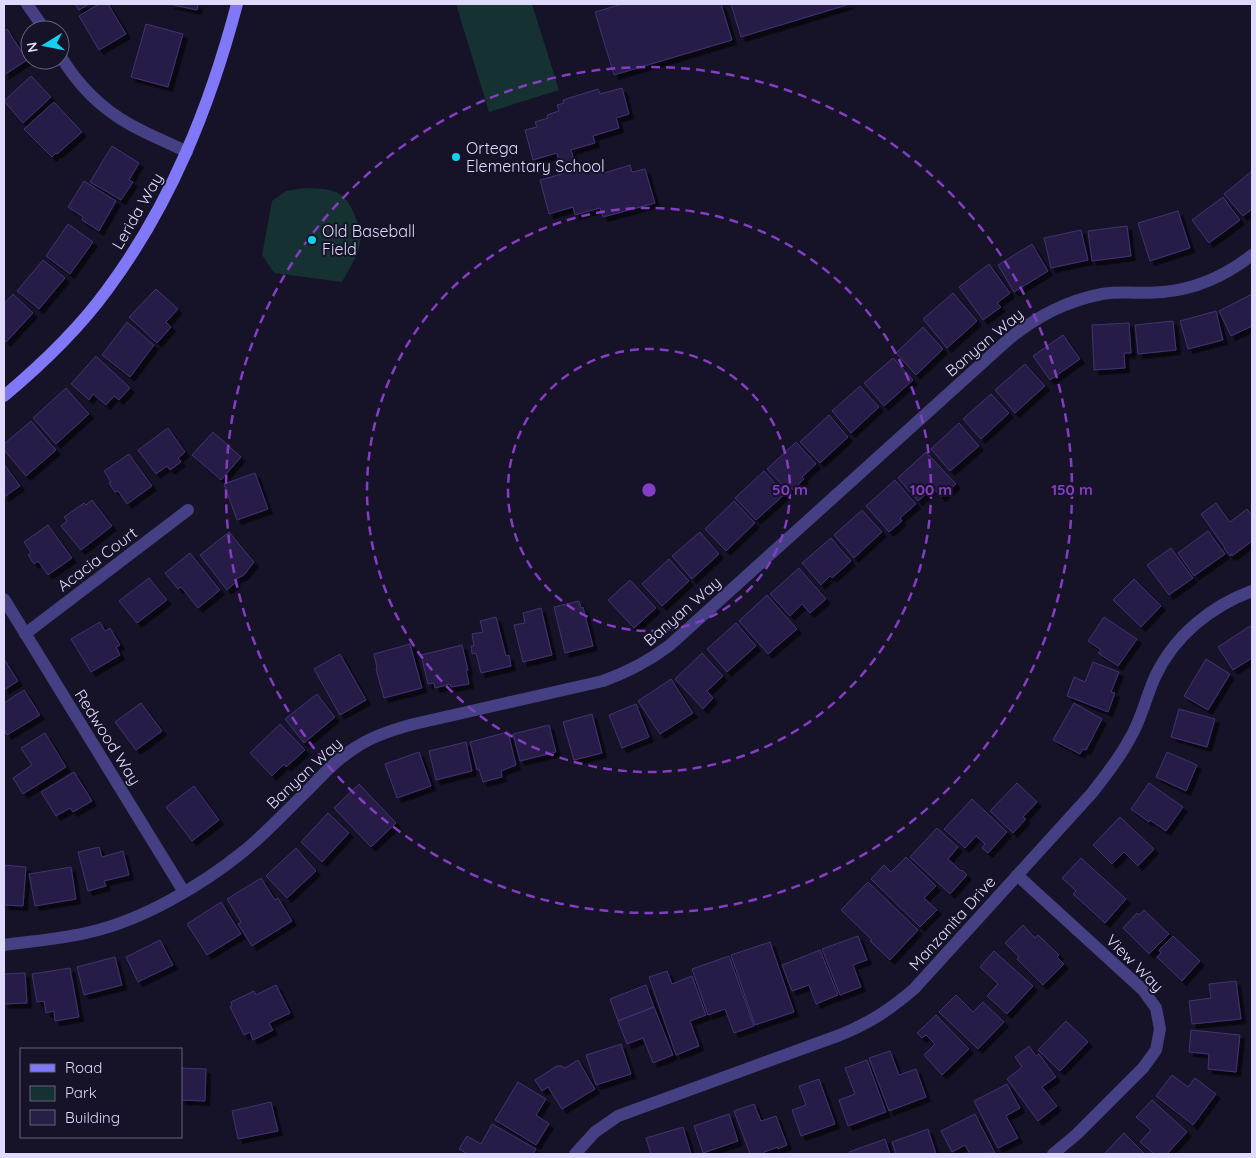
<svg xmlns="http://www.w3.org/2000/svg" width="1256" height="1158" font-family="Quicksand,sans-serif">
  <style>
    .green { fill: #153131 }
    .building { fill: #281f47; stroke: #413371; filter: url(#shadow) }
    .lines { fill: none; stroke-linecap: round; stroke-linejoin: round }
    .street { stroke: #454083; stroke-width: 12 }
    .secondary { stroke: #8078f6; stroke-width: 12 }
    .ring { fill: none; stroke: #853dc5; stroke-width: 2.5; stroke-dasharray: 9 6 }
    .poi-dot { fill: #14d1ef; stroke: #161227; stroke-width: 2 }
    .labels { text-anchor: middle; stroke-width: 4; stroke-linejoin: round; paint-order: stroke }
    .poi-label { font-size: 16px; fill: #dfdafc; stroke: #161227; text-anchor: start }
    .street-label { font-size: 16px; fill: #dfdafc; stroke: #161227 }
    .centre { fill: #853dc5; stroke: #161227; stroke-width: 2.5 }
    .ring-label { font-size: 15px; text-anchor: middle; font-weight: bold; fill: #853dc5; stroke: #161227; stroke-width: 4; stroke-linejoin: round; paint-order: stroke }
  </style>
  <defs>
    <filter id="shadow"><feDropShadow dx="4.5" dy="4.5" stdDeviation="0" flood-color="#0009"/></filter>
  </defs>
  <rect width="100%" height="100%" fill="#161227"/>
  <path class="green" d="M456,4H532L559,90L489,112Z
    M305,188C336,189 346,190 357,221C360,230 362,238 359,248C356,259 348,271 342,282L274,273L262,255L272,201L286,191Z"/>
  <path class="building" d="M75,4H89L79,10Z
    M99,4H108L126,34L99,50L79,16Z
    M169,4H198L197,10Z
    M622,4H721L732,40L614,75L595,12Z
    M731,4H850L741,37Z
    M146,24L183,34L168,87L131,77Z
    M7,29L27,60L4,75V31Z
    M31,76L51,97L23,123L4,101Z
    M622,88L629,114L616,118L619,128L593,136L595,143L571,150L577,172L602,165L604,173L630,165L632,172L645,169L655,203L603,217L600,208L575,215L573,207L549,214L540,180L562,174L557,153L533,160L525,130L537,127L535,122L548,118L547,115L559,111L557,105L564,103L563,100L598,89L600,94Z
    M54,102L82,132L57,154L56,153L52,157L24,129Z
    M112,146L139,163L129,180L133,182L121,200L90,182Z
    M1252,171V209L1243,216L1224,194Z
    M84,181L116,201L99,231L82,220L83,217L68,207Z
    M1223,197L1240,220L1209,243L1192,220Z
    M1178,211L1190,248L1150,261L1138,223Z
    M68,224L93,242L70,274L46,256Z
    M1127,226L1131,256L1092,261L1088,231Z
    M1081,230L1088,260L1051,268L1044,238Z
    M1032,244L1048,271L1014,292L998,265Z
    M43,260L65,278L39,309L17,291Z
    M989,264L1010,293L997,303L1001,307L983,320L959,287Z
    M156,289L178,309L166,322L171,327L157,343L129,317Z
    M953,293L977,321L947,348L923,319Z
    M13,294L33,313L6,342L4,340V304Z
    M1252,294V326L1231,336L1219,311Z
    M1216,311L1223,340L1188,349L1180,321Z
    M1173,321L1176,350L1138,354L1135,325Z
    M127,322L154,345L130,377L102,355Z
    M1129,323L1131,353H1124L1125,368L1094,370L1092,325Z
    M923,327L943,349L916,375L896,353Z
    M1063,335L1080,359L1050,380L1033,356Z
    M96,356L130,388L119,400L114,396L106,405L93,394L89,400L71,384Z
    M893,358L913,380L884,406L864,383Z
    M1025,364L1045,386L1015,413L995,390Z
    M860,386L879,407L851,433L832,411Z
    M66,388L89,414L56,444L33,418Z
    M991,394L1009,413L981,439L963,419Z
    M829,415L848,437L820,463L800,442Z
    M31,421L56,450L26,476L4,450V444Z
    M959,423L979,446L950,471L931,449Z
    M168,428L185,452L178,458L181,462L170,470L167,466L156,474L138,450Z
    M213,432L241,457L221,480L192,455Z
    M796,442L816,464L802,477L804,479L793,490L790,487L787,490L767,469Z
    M926,452L956,484L941,497L933,488L918,501L898,478Z
    M129,454L152,486L127,504L118,491L115,492L109,483L111,482L104,471Z
    M4,464L20,486L4,497Z
    M764,471L785,494L756,520L735,498Z
    M255,473L268,509L237,520L224,484Z
    M895,480L916,504L900,518L902,521L889,532L866,506Z
    M92,500L112,526L81,550L61,526L67,521L64,517L84,503L86,505Z
    M734,501L755,523L726,551L705,529Z
    M1216,503L1230,522L1247,509L1252,516V541L1232,556L1231,554L1230,556L1224,548H1225L1201,514Z
    M862,510L882,532L854,558L834,535Z
    M48,525L72,558L48,575L38,561L34,564L28,555L31,553L24,542Z
    M1208,531L1225,554L1194,576L1178,553Z
    M229,532L254,562L244,575L234,580L236,582L227,590L200,555Z
    M700,532L719,554L692,579L672,556Z
    M831,538L851,561L832,578L830,576L821,585L802,563Z
    M1171,548L1193,578L1169,595L1147,565Z
    M190,553L220,590L198,608L181,587L178,589L165,573Z
    M669,559L689,581L662,606L642,584Z
    M799,568L826,599L810,613L802,604L790,616L770,594Z
    M149,578L167,600L137,623L119,601Z
    M1134,579L1161,606L1141,627L1113,600Z
    M630,580L656,608L634,628L608,600Z
    M767,595L797,629L768,654L739,621Z
    M579,601L581,608L583,607L593,646L565,653L554,607Z
    M541,608L552,655L523,662L514,625L525,623L523,613Z
    M496,617L506,656L509,655L511,666L481,673L476,653L472,654L471,646H474L472,634L483,632L480,621Z
    M1104,617L1137,639L1118,666L1098,653L1101,650L1088,641Z
    M100,622L105,631L110,628L120,645L116,647L120,655L91,672L71,639Z
    M736,623L756,646L727,672L707,649Z
    M1250,626L1252,629V658L1233,670L1218,647Z
    M410,644L422,688L384,698L376,669L377,668L374,654Z
    M462,645L468,670H466L469,684L451,687L450,684L435,688L434,683L428,684L421,655Z
    M702,653L723,676L707,691L713,698L703,709L675,679Z
    M340,654L366,700L340,715L314,669Z
    M4,659L18,681L4,690Z
    M1206,659L1230,674L1208,710L1184,696Z
    M1093,662L1119,672L1111,692L1115,693L1108,712L1067,696L1074,677L1085,682Z
    M671,679L693,713L660,734L638,701Z
    M24,690L40,715L7,735L4,730V703Z
    M317,694L335,717L304,743L285,719Z
    M141,703L162,731L136,750L115,722Z
    M1074,703L1102,719L1086,750L1083,749L1080,754L1053,740Z
    M636,704L649,737L622,748L609,715Z
    M1179,709L1215,719L1207,747L1171,737Z
    M592,714L602,753L574,760L563,722Z
    M280,724L305,750L286,767L284,764L272,776L250,753Z
    M549,725L556,752L520,761L513,734Z
    M508,732L516,765L501,771L502,777L483,782L479,769L477,770L470,742Z
    M45,733L66,767L23,794L13,778L32,765L21,748Z
    M466,742L472,771L436,780L429,751Z
    M419,752L431,786L397,798L385,764Z
    M1167,752L1197,765L1186,791L1156,777Z
    M74,772L92,801L73,812L70,808L56,816L41,792Z
    M1017,783L1037,802L1023,817L1026,819L1013,833L990,811Z
    M1149,783L1183,807L1166,831L1150,820L1149,822L1131,809Z
    M359,784L396,823L371,847L334,808Z
    M194,786L219,820L192,841L166,807Z
    M972,799L1007,832L988,853L982,848L985,844L976,836L965,848L944,829Z
    M328,813L349,833L322,862L301,842Z
    M1120,817L1154,849L1138,866L1124,852L1112,864L1093,845Z
    M937,828L958,847L948,859L961,871L962,870L967,875L950,894L910,857Z
    M99,847L102,857L123,851L129,875L104,881L106,886L88,891L78,852Z
    M296,848L316,871L287,898L266,876Z
    M906,857L936,886L924,898L937,910L920,927L871,879L884,865L891,872Z
    M1081,858L1126,899L1105,923L1073,894L1076,891L1062,878Z
    M4,865L26,867L23,906L4,905Z
    M71,867L76,899L35,906L29,874Z
    M261,878L275,900L278,898L292,921L252,946L238,924L241,922L227,899Z
    M868,882L918,930L890,960L870,941L872,940L841,910Z
    M221,902L241,934L207,955L187,924Z
    M1144,910L1169,934L1149,954L1123,928L1137,913L1139,915Z
    M1023,925L1035,938L1038,935L1059,955L1057,957L1064,964L1043,985L1017,959L1019,957L1005,943Z
    M858,936L867,960L853,965L861,987L840,995L822,949Z
    M1173,936L1200,961L1182,981L1157,957L1161,953L1159,950Z
    M160,940L173,965L138,982L126,957Z
    M770,942L794,1012L755,1025L731,955Z
    M820,950L838,995L816,1004L809,985L792,991L782,965Z
    M994,951L1033,986L1007,1014L987,996L998,984L980,967Z
    M729,956L754,1026L734,1033L725,1009L708,1015L692,969Z
    M115,957L122,985L84,995L77,967Z
    M70,968L79,1017L55,1021L54,1011L46,1013L44,1001L37,1002L32,974Z
    M667,971L672,984L692,976L706,1015L690,1021L699,1046L676,1055L649,977Z
    M25,973L27,1003L4,1004V974Z
    M1236,981L1241,1019L1192,1024L1189,1001L1211,998L1209,984Z
    M276,985L290,1013L269,1023L273,1030L253,1040L250,1032L244,1035L230,1007L232,1006L231,1002L254,991L256,995Z
    M646,985L654,1007L618,1021L610,999Z
    M956,995L973,1012L983,1002L1004,1022L978,1049L939,1012Z
    M654,1007L673,1055L653,1063L643,1038L627,1044L618,1021Z
    M936,1015L969,1049L942,1075L924,1055L935,1044L926,1035L922,1038L917,1033Z
    M1066,1021L1088,1042L1060,1071L1038,1050Z
    M1191,1030L1240,1035L1236,1072L1208,1069L1209,1054L1189,1052Z
    M621,1044L631,1074L596,1085L586,1055Z
    M1029,1046L1036,1056L1039,1054L1056,1077L1042,1087L1057,1106L1038,1121L1007,1079L1022,1067L1015,1057Z
    M890,1051L899,1075L916,1069L926,1097L889,1111L869,1058Z
    M578,1060L595,1089L562,1109L548,1087L542,1091L535,1080L557,1066H561L565,1068Z
    M867,1060L886,1112L848,1126L839,1100L855,1094L845,1068Z
    M181,1068L206,1069L205,1101L181,1100Z
    M1172,1075L1188,1087L1195,1078L1216,1094L1193,1125L1156,1096Z
    M819,1079L835,1124L801,1136L792,1110L806,1105L799,1086Z
    M518,1082L546,1099L536,1115L549,1124L536,1145L495,1120Z
    M1007,1084L1020,1108L1006,1116L1018,1138L998,1148L974,1101Z
    M1152,1100L1187,1132L1167,1154H1154L1140,1142L1151,1130L1136,1117Z
    M271,1102L278,1131L238,1139L232,1111Z
    M754,1104L761,1121L776,1116L787,1145L778,1149V1147L764,1152L765,1154H750L734,1111Z
    M729,1114L738,1141L703,1153L694,1126Z
    M975,1114L995,1153L970,1154L965,1145L952,1152L941,1131Z
    M492,1124L536,1149L533,1154H468L459,1149L467,1136L481,1144Z
    M683,1127L691,1154H651L646,1138Z
    M928,1129L936,1154H896L892,1142Z
    M1124,1133L1144,1153L1142,1154H1104Z
    M885,1139L890,1154H850L849,1152Z"/>
  <g class="lines">
    <path class="street" d="M27,4L45,30
      M60,55C77,84 102,109 131,125C149,135 169,143 187,152
      M4,599L184,892
      M25,634L188,510
      M1017,875L1143,990L1156,1008L1160,1029L1156,1050L1143,1068L1077,1134L1053,1154
      M4,945C32,941 62,939 90,932C143,920 202,885 244,851C266,833 286,811 307,791C323,774 338,758 358,746C375,735 395,729 414,724L603,681C628,672 649,661 670,645L1010,338C1038,316 1066,301 1102,294C1122,291 1142,294 1163,292C1197,289 1225,276 1252,255
      M575,1154L595,1132L618,1116L840,1035C871,1022 888,1011 914,989L1092,793C1105,776 1119,759 1129,740C1141,721 1146,697 1155,677C1174,636 1211,606 1252,591"/>
    <path class="secondary" d="M4,396C41,365 78,330 107,290C171,204 210,106 237,4"/>
  </g>
  <g class="ring">
    <circle cx="649" cy="490" r="141"/>
    <circle cx="649" cy="490" r="282"/>
    <circle cx="649" cy="490" r="423"/>
  </g>
  <g class="poi-dot">
    <circle cx="456" cy="157" r="5"/>
    <circle cx="312" cy="240" r="5"/>
  </g>
  <g class="labels">
    <g class="poi-label">
      <text x="466" y="154">Ortega<tspan x="466" dy="18">Elementary School</tspan></text>
      <text x="322" y="237">Old Baseball<tspan x="322" dy="18">Field</tspan></text>
    </g>
    <g class="street-label">
      <text transform="translate(137 211) rotate(-60)" y="6">Lerida Way</text>
      <text transform="translate(984 342) rotate(-40)" y="6">Banyan Way</text>
      <text transform="translate(97 559) rotate(-37)" y="6">Acacia Court</text>
      <text transform="translate(682 611) rotate(-41)" y="6">Banyan Way</text>
      <text transform="translate(108 737) rotate(58)" y="6">Redwood Way</text>
      <text transform="translate(304 773) rotate(-43)" y="6">Banyan Way</text>
      <text transform="translate(952 923) rotate(-48)" y="6">Manzanita Drive</text>
      <text transform="translate(1135 963) rotate(45)" y="6">View Way</text>
    </g>
  </g>
  <circle cx="649" cy="490" r="8" class="centre"/>
  <g class="ring-label">
    <text x="790" y="495">50 m</text>
    <text x="931" y="495">100 m</text>
    <text x="1072" y="495">150 m</text>
  </g>
  <rect width="1256" height="1158" fill="none" stroke="#dfdafc" stroke-width="10"/>
  <rect x="20" y="1048" width="162" height="90" fill="#161227" stroke="#66627c"/>
  <rect x="30" y="1064" width="25" height="8" fill="#8078f6" stroke="#66627c"/>
  <text x="65" y="1073" font-size="15" fill="#dfdafc">Road</text>
  <rect x="30" y="1086" width="25" height="15" fill="#153131" stroke="#66627c"/>
  <text x="65" y="1098" font-size="15" fill="#dfdafc">Park</text>
  <rect x="30" y="1110" width="25" height="15" fill="#281f47" stroke="#66627c"/>
  <text x="65" y="1123" font-size="15" fill="#dfdafc">Building</text>
  <g transform="translate(45 45) rotate(260)"><circle r="24" fill="#161227" stroke="#66627c"/>
  <path d="M0-4L9 19L0 12L-9 19Z" fill="#14d1ef"/>
  <text y="-8" font-size="14" font-weight="bold" text-anchor="middle" fill="#dfdafc">N</text>
  </g>
</svg>
